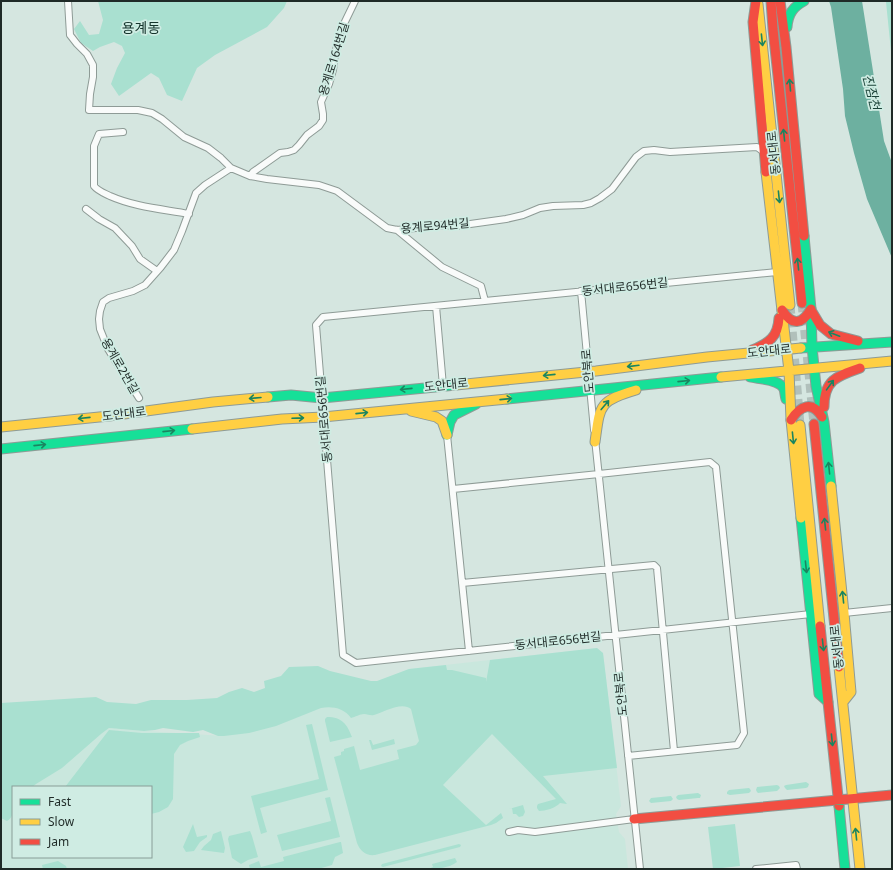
<svg xmlns="http://www.w3.org/2000/svg" width="893" height="870" font-family="'Noto Sans','Noto Sans KR',sans-serif">
  <style>
    .built { fill: #c9e7dd; fill-rule: evenodd }
    .green { fill: #a9e0d0 }
    .water { fill: #6db0a0 }
    .lines { fill: none; stroke-linecap: round; stroke-linejoin: round }
    .secondary-tunnel { stroke: #b1c0bb; stroke-width: 9; stroke-dasharray: 9 4.5; stroke-linecap: butt }
    .street-casing { stroke: #8e9b96; stroke-width: 8 }
    .fast-casing { stroke: #8e9b96; stroke-width: 11 }
    .slow-casing { stroke: #8e9b96; stroke-width: 11 }
    .jam-casing { stroke: #8e9b96; stroke-width: 11 }
    .street { stroke: #f9fbfa; stroke-width: 6 }
    .fast { stroke: #16e098; stroke-width: 9 }
    .slow { stroke: #ffcf43; stroke-width: 9 }
    .jam { stroke: #f24e42; stroke-width: 9 }
    .oneway { stroke: #1a8560 }
    .labels { text-anchor: middle; stroke-width: 3.5; stroke-linejoin: round; paint-order: stroke }
    .street-label { font-size: 12px; fill: #1f2a27; stroke: #cfece3 }
    .water-label { font-size: 13px; font-style: italic; fill: #1b4339; stroke: #cfece3 }
    .quarter-label { font-size: 14px; fill: #16352d; stroke: #cfece3 }
  </style>
  <rect width="100%" height="100%" fill="#d5e6e0"/>
  <path class="built" d="M597,648L603,653L621,806L616,814L619,832L625,839L628,869H1V782L101,734L109,728L144,731L224,736L296,713L409,669ZM13,787H151V857H13Z"/>
  <path class="green" d="M98,1H287L284,8L267,27L215,55L197,68L182,101L167,95L159,78L151,73L119,96L111,84L117,68L125,53L122,46L114,42L100,47L93,51L81,43L74,29L80,21L89,35L99,34L103,20Z
    M887,1H892V61L886,2Z
    M597,648L603,653L617,768L543,776L567,804L560,803C556,808 545,811 539,811L537,808V806L538,804L556,799L492,734L443,785L486,825L501,813L503,818L496,823L491,825L375,855C366,856 360,851 357,843L334,757L341,755V752L344,751V749L354,746L360,770L399,759L397,750L416,745L419,741L411,709C402,701 384,712 374,715C370,716 368,714 364,714C360,714 355,717 351,718C344,708 332,706 321,708L276,726L249,733L224,736H218L203,730L193,732L163,728L155,730L144,731L109,728L101,734L62,768L36,784L32,787H13C13,797 17,816 7,821L1,818V703L96,697L107,702L136,704L151,700H187L217,698L229,692L242,688L254,692L265,688L264,681L281,676L289,667L318,666L330,671L371,681H377L409,669L446,665L447,670H452L486,678V682L490,660Z
    M327,717C342,717 347,724 352,737L330,742L325,721V719Z
    M312,724L328,790L260,808L267,832L261,834L251,796L319,779L306,725Z
    M109,730L142,733H199L200,737L188,741L180,745L174,754L173,799L168,807L159,812L151,814V787H65Z
    M394,739L395,744L372,750L369,740H371L373,745Z
    M806,782L809,784L808,787L806,788L787,790L785,788L784,786L786,785Z
    M777,785L779,786L780,788L777,791L758,793L757,792L756,790L757,787Z
    M749,788L750,789L751,791L749,793L730,795L727,794V792L729,790Z
    M698,793L701,795L700,798H698L679,800L677,799L676,797L678,795Z
    M671,796L673,799L671,801L651,803L649,801L651,798Z
    M330,797L340,837L282,851L277,835L331,821L325,798Z
    M523,805L525,812L523,816L519,817L516,814H513L512,808L505,810Z
    M193,824L197,837L207,835V837L200,842L194,851L186,852L183,847Z
    M735,824L740,866L713,869L708,827Z
    M221,831L225,848L224,853L201,850L204,846L211,840L213,834Z
    M250,831L252,836L258,857L248,860L241,864L232,858L228,839L229,836Z
    M340,842H341L343,853L335,857L332,865L318,869H250L249,865L259,861L261,867L284,861L283,857Z
    M459,844L461,845L460,847L383,867L381,866L382,864Z
    M455,858L457,862C449,868 437,869 428,869L433,867L432,864Z
    M58,861L66,866L67,869H43L42,865Z"/>
  <path class="water" d="M829,1H862L884,141L892,163V258L867,199L854,153L845,116L843,89L831,7Z"/>
  <g class="lines">
    <path class="secondary-tunnel" d="M802,303L814,424
      M790,305L800,425"/>
    <defs>
      <path id="street" d="M68,1L70,35L77,44L87,54L93,65V77L90,94L89,110H138L152,113L162,119L184,137L208,148L221,158L231,168L250,176L267,179L319,185L337,191L387,228L397,230L443,225L456,226L506,219L523,215L540,208L553,206L583,205L591,203L600,198L612,189L636,157L644,151L654,150L670,152L757,147L764,152
        M123,132L99,134L94,146V186C98,191 104,193 110,196C135,207 162,209 189,214
        M250,176L253,172L280,153L288,152L294,150L299,145L307,135L319,126L323,120V114L321,102L329,84L333,70L335,54L341,30L355,1
        M86,209L99,219L115,228L132,246L140,259L157,271
        M397,230L442,267L481,286L485,301
        M777,272L323,317L316,325L343,655L356,663L811,614
        M581,291L594,430
        M436,306L443,386
        M139,398L108,349L100,329L99,319L100,311L103,302L109,298L133,291L145,285L161,267L174,250L182,231L196,193L205,185L231,168
        M447,435L469,651
        M595,439L640,869
        M453,489L599,474L710,462L716,467L744,733L737,745L628,756
        M462,583L654,565L657,568L674,751
        M844,613L892,608
        M509,832L518,830L535,832L634,819
        M756,869L796,865L797,869"/>
      <path id="fast" d="M787,27C788,14 793,7 804,1
        M804,236L811,309L812,347L816,386L824,422L831,486
        M801,348L892,342
        M750,377C759,379 780,379 784,389C785,392 785,396 786,399
        M268,397L291,395L322,398L456,385
        M507,399L721,377
        M447,435L450,422L454,415L476,404
        M1,449L192,429
        M801,518L819,694L828,702
        M839,806L845,869"/>
      <path id="slow" d="M758,4L790,305
        M766,172L789,371L791,420L801,518
        M721,377L892,361
        M456,385L596,371L707,357L801,348
        M411,411L436,417L442,421L447,435
        M800,425L820,626
        M1,427L109,416L213,402L268,397
        M192,429L282,419L323,417L507,399
        M595,442C600,406 598,401 636,390
        M831,486L844,613L851,692L843,702
        M839,667L860,869"/>
      <path id="jam" d="M756,1L753,22L766,172
        M771,1L773,29L802,303
        M780,1L786,47L804,236
        M782,310C792,326 802,325 811,309
        M811,310L820,325L831,334L858,341
        M752,350C769,343 778,337 779,318
        M824,407C824,380 837,376 860,368
        M791,420C800,406 812,400 822,417
        M814,424L839,667
        M820,626L839,806
        M634,819L892,795"/>
    </defs>
    <use href="#street" class="street-casing"/>
    <use href="#fast" class="fast-casing"/>
    <use href="#slow" class="slow-casing"/>
    <use href="#jam" class="jam-casing"/>
    <use href="#street" class="street"/>
    <use href="#fast" class="fast"/>
    <use href="#slow" class="slow"/>
    <use href="#jam" class="jam"/>
  </g>
  <defs><path id="oneway-shaft" d="M-6 0H5M1.5-3L5.5 0L1.5 3" fill="none" stroke-width="1.6" stroke-linecap="round" stroke-linejoin="round"/></defs>
  <g class="oneway">
    <use href="#oneway-shaft" transform="translate(762 40) rotate(84)"/>
    <use href="#oneway-shaft" transform="translate(790 85) rotate(-95)"/>
    <use href="#oneway-shaft" transform="translate(784 135) rotate(-96)"/>
    <use href="#oneway-shaft" transform="translate(779 197) rotate(84)"/>
    <use href="#oneway-shaft" transform="translate(798 264) rotate(-96)"/>
    <use href="#oneway-shaft" transform="translate(834 334) rotate(-159)"/>
    <use href="#oneway-shaft" transform="translate(633 366) rotate(173)"/>
    <use href="#oneway-shaft" transform="translate(549 375) rotate(174)"/>
    <use href="#oneway-shaft" transform="translate(684 381) rotate(-6)"/>
    <use href="#oneway-shaft" transform="translate(830 385) rotate(-54)"/>
    <use href="#oneway-shaft" transform="translate(406 389) rotate(174)"/>
    <use href="#oneway-shaft" transform="translate(255 398) rotate(175)"/>
    <use href="#oneway-shaft" transform="translate(506 399) rotate(-6)"/>
    <use href="#oneway-shaft" transform="translate(605 405) rotate(-50)"/>
    <use href="#oneway-shaft" transform="translate(362 413) rotate(-6)"/>
    <use href="#oneway-shaft" transform="translate(84 418) rotate(174)"/>
    <use href="#oneway-shaft" transform="translate(298 418) rotate(-2)"/>
    <use href="#oneway-shaft" transform="translate(169 431) rotate(-6)"/>
    <use href="#oneway-shaft" transform="translate(793 438) rotate(84)"/>
    <use href="#oneway-shaft" transform="translate(40 445) rotate(-6)"/>
    <use href="#oneway-shaft" transform="translate(829 468) rotate(-96)"/>
    <use href="#oneway-shaft" transform="translate(825 524) rotate(-96)"/>
    <use href="#oneway-shaft" transform="translate(806 567) rotate(84)"/>
    <use href="#oneway-shaft" transform="translate(843 597) rotate(-96)"/>
    <use href="#oneway-shaft" transform="translate(823 645) rotate(84)"/>
    <use href="#oneway-shaft" transform="translate(832 740) rotate(84)"/>
    <use href="#oneway-shaft" transform="translate(856 834) rotate(-96)"/>
  </g>
  <g class="labels">
    <g class="street-label">
      <text transform="translate(334 59) rotate(-73)" y="4">용계로164번길</text>
      <text transform="translate(774 153) rotate(-96)" y="4">동서대로</text>
      <text transform="translate(435 226) rotate(-5)" y="4">용계로94번길</text>
      <text transform="translate(625 287) rotate(-6)" y="4">동서대로656번길</text>
      <text transform="translate(769 351) rotate(-6)" y="4">도안대로</text>
      <text transform="translate(120 366) rotate(60)" y="4">용계로2번길</text>
      <text transform="translate(588 371) rotate(-95)" y="4">도안북로</text>
      <text transform="translate(446 385) rotate(-6)" y="4">도안대로</text>
      <text transform="translate(124 414) rotate(-7)" y="4">도안대로</text>
      <text transform="translate(324 419) rotate(-95)" y="4">동서대로656번길</text>
      <text transform="translate(558 641) rotate(-6)" y="4">동서대로656번길</text>
      <text transform="translate(837 647) rotate(-96)" y="4">동서대로</text>
      <text transform="translate(621 694) rotate(-96)" y="4">도안북로</text>
    </g>
    <g class="water-label">
      <text transform="translate(872 92) rotate(76)" y="5">진잠천</text>
    </g>
    <g class="quarter-label">
      <text x="141" y="33">용계동</text>
    </g>
  </g>
  <rect width="893" height="870" fill="none" stroke="#1f2a27" stroke-width="4"/>
  <rect x="12" y="786" width="140" height="72" fill="#cfece3" stroke="#899e98"/>
  <rect x="20" y="799" width="20" height="6" fill="#16e098" stroke="#899e98"/>
  <text x="48" y="806" font-size="12" fill="#1f2a27">Fast</text>
  <rect x="20" y="819" width="20" height="6" fill="#ffcf43" stroke="#899e98"/>
  <text x="48" y="826" font-size="12" fill="#1f2a27">Slow</text>
  <rect x="20" y="839" width="20" height="6" fill="#f24e42" stroke="#899e98"/>
  <text x="48" y="846" font-size="12" fill="#1f2a27">Jam</text>
</svg>
